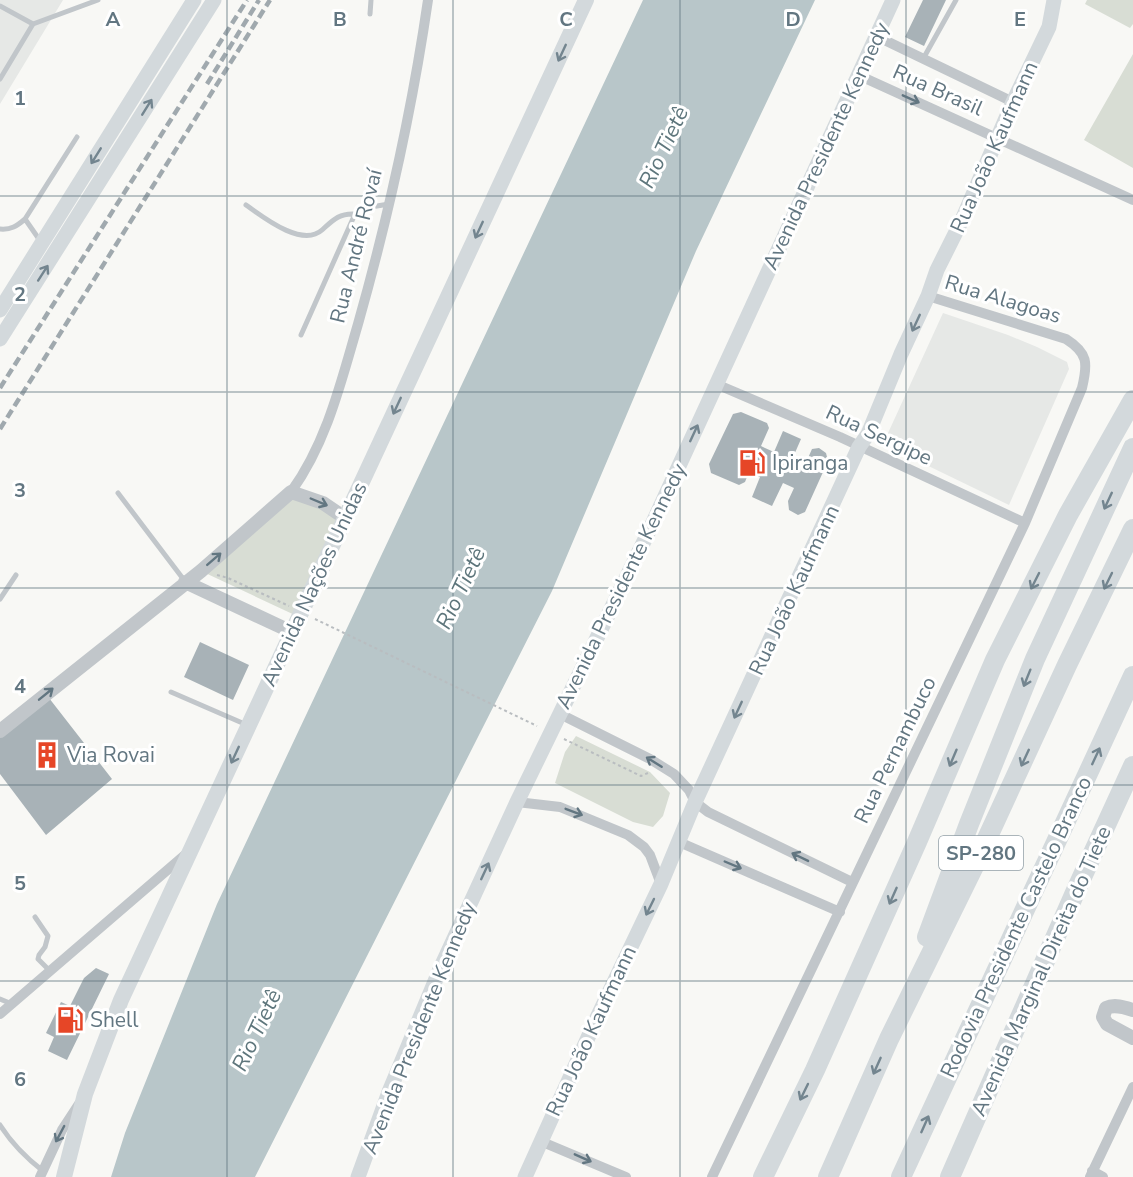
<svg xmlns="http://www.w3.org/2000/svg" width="1133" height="1177" font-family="'Nunito Sans',sans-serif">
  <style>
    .built { fill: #e6e8e6 }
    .green { fill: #d8ddd4 }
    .water { fill: #b8c6c9 }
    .building { fill: #a8b2b7 }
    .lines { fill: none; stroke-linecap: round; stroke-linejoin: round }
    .path { stroke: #b9bdc0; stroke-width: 2; stroke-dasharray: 3 3; stroke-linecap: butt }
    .service { stroke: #c1c6ca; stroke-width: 5 }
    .minor { stroke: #c1c6ca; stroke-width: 10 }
    .tertiary { stroke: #c1c6ca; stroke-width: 14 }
    .secondary { stroke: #d3d9dc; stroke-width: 15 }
    .primary { stroke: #d3d9dc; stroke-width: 16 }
    .motorway { stroke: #d3d9dc; stroke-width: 20 }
    .rail { stroke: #a0a9ae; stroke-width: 4.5; stroke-dasharray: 9 4.5; stroke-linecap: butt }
    .oneway { stroke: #73858f }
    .oneway2 { stroke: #627681 }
    .grid { fill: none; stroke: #627681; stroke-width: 1.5; stroke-opacity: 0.55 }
    .labels { text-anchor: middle; stroke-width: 6; stroke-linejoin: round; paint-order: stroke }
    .shield { fill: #fff; stroke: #919fa7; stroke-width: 1.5 }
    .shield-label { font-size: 20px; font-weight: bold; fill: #627681 }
    .street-label { font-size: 21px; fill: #627681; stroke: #fff }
    .poi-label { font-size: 21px; fill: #627681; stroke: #fff; text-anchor: start }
    .water-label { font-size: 22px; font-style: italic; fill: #5e767c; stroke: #fff }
    .grid-label { font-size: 20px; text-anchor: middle; font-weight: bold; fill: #627681; stroke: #fff; stroke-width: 6; stroke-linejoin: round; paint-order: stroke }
  </style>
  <rect width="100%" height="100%" fill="#f8f8f5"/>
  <path class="built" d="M0,0H63L0,104Z
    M943,313L1008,335L1037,347L1067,362L1069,369L1009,505L883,444Z"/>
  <path class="green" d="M1087,0H1133V24L1130,28L1085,4Z
    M1133,54V168L1084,140Z
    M291,492L345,518L299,617L201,571Z
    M576,736L650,772L670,793L663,816L653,827L633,822L555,783L565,752Z"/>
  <path class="water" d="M643,0H815L696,251L552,591L255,1177H111L125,1133L217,904Z"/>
  <path class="building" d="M923,0H946L924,46L905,37Z
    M741,412L767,423L769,428L761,446L765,448L774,452L783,431L801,439L791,462L804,467L812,449L819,448L826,453L828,461L805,512L798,515L789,510L788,501L794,488L783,483L772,506L752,497L760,477L749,472L745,482L739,485L711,473L709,464L733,414Z
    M200,642L249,665L233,700L184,677Z
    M49,698L112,779L46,835L0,774V737Z
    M96,968L109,974L67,1060L48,1051L54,1037L46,1033L61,1002L70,1006L84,978Z"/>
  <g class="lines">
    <path class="path" d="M217,575L228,578L289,606
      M315,619L537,726
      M564,739L641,776L648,773"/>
    <path class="service" d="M0,6L33,24
      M370,14L371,0
      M923,59L956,0
      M0,79L33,24L98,0
      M246,205C263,217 302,248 322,230C333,220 339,213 355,214
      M0,229C11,230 17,226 25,219
      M41,242L25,219L77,137
      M301,335L355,214L365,208L389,204
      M118,493L184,580
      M0,599L16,575
      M171,692L247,725
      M35,917L48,936L45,947L39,955L38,959L50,971
      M0,999L12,1004
      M0,1125C12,1144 25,1157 43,1171"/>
    <path class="minor" d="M876,36L1013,102
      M858,75L1133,200
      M716,384L840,437L1025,523
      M291,492C327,442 341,382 358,324C388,218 412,110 428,0
      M560,714L650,759L674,774L689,790L695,802L708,812L852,882
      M517,802L560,807L628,835L644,847L650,855L661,884
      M679,842L840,912
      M0,1014L186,854
      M540,1141L626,1177
      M1092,1171L1103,1177
      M40,1177L62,1130L79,1104
      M712,1177L1025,523L1082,388C1088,363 1088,353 1066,339L928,296
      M1090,1177L1133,1087"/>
    <path class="tertiary" d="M185,582L292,632
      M0,731L201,571L291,492L323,503L345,518
      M1133,1010C1124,1007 1114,1004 1106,1008L1103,1017L1107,1024L1133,1038"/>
    <path class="secondary" d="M0,310L194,0
      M0,339L214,0
      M358,1177L389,1092L441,967L517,802L650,529L893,0
      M525,1177L595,1022L661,884L695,802L859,447L868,434L901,354L928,296L937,270L962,220L1013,102L1049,27L1054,0"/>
    <path class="primary" d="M64,1177L85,1094L121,1000L586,0"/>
    <path class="motorway" d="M927,937L969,824L1035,659L1133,448
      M763,1177L815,1070L917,842L995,660L1068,515L1133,400
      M828,1177L889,1039L979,856L1067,665L1133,529
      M901,1177L1133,676
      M950,1177L1077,888L1133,766"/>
    <path class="rail" d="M207,84L259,0
      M0,388L247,0
      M0,429L270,0"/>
  </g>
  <defs><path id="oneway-shaft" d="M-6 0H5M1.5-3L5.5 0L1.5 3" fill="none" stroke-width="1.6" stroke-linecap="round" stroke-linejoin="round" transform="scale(1.5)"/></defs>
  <g class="oneway">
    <use href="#oneway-shaft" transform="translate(562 53) rotate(115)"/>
    <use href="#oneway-shaft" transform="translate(147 107) rotate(-58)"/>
    <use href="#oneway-shaft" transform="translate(96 156) rotate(122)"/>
    <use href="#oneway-shaft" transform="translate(479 230) rotate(115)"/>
    <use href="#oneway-shaft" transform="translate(43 273) rotate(-57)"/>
    <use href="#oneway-shaft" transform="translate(916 323) rotate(115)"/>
    <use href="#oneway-shaft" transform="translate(397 406) rotate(115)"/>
    <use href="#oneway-shaft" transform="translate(694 433) rotate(-65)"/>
    <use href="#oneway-shaft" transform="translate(1108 501) rotate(115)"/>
    <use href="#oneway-shaft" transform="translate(1035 581) rotate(117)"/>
    <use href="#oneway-shaft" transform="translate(1108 581) rotate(116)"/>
    <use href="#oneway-shaft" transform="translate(1027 678) rotate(112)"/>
    <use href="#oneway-shaft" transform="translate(738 710) rotate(115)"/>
    <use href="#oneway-shaft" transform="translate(235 755) rotate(115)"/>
    <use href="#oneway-shaft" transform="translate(1096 756) rotate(-65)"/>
    <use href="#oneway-shaft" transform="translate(953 758) rotate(113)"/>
    <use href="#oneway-shaft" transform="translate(1025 758) rotate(115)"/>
    <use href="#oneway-shaft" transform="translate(485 871) rotate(-65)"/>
    <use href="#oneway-shaft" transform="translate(893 896) rotate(114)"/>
    <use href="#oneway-shaft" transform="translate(650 907) rotate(116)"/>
    <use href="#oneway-shaft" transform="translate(877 1066) rotate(114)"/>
    <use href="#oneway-shaft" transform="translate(804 1092) rotate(116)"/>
    <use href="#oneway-shaft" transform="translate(925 1124) rotate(-66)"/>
  </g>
  <g class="oneway2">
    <use href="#oneway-shaft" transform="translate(911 99) rotate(24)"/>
    <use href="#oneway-shaft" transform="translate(319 502) rotate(23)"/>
    <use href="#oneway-shaft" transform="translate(214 559) rotate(-41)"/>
    <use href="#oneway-shaft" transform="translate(46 694) rotate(-39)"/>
    <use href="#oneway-shaft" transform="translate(654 762) rotate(-148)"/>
    <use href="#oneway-shaft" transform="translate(574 812) rotate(21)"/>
    <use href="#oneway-shaft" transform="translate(800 857) rotate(-154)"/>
    <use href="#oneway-shaft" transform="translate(733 865) rotate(23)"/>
    <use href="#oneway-shaft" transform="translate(60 1134) rotate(118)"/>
    <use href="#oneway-shaft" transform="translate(583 1158) rotate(24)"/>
  </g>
  <path class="grid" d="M227,0V1177M453,0V1177M680,0V1177M906,0V1177M0,196H1133M0,392H1133M0,588H1133M0,785H1133M0,981H1133"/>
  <defs>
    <symbol id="fuel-bare" viewBox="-9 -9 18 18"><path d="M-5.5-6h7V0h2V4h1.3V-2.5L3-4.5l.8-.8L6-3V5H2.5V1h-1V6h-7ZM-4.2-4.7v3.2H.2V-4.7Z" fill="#e64627" stroke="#fff" stroke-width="2.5" paint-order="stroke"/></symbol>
    <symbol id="building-bare" viewBox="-9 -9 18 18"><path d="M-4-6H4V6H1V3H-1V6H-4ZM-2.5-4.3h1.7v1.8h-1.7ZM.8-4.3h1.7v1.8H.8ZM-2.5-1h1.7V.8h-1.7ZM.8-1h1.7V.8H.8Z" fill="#e64627" stroke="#fff" stroke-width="2.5" paint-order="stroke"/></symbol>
  </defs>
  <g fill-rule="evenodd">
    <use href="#fuel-bare" x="733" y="444" width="38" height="38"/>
    <use href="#building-bare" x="28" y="736" width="38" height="38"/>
    <use href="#fuel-bare" x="51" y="1001" width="38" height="38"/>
  </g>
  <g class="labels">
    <rect class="shield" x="939" y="836" width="84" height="34" rx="4.5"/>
    <g class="shield-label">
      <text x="981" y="860">SP-280</text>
    </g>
    <g class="street-label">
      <text transform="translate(938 90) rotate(24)" y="7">Rua Brasil</text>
      <text transform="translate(826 146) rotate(-65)" y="7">Avenida Presidente Kennedy</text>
      <text transform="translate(994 147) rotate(-66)" y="7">Rua João Kaufmann</text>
      <text transform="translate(356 246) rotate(-76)" y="7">Rua André Rovaí</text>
      <text transform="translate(1003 299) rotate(17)" y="7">Rua Alagoas</text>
      <text transform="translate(879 435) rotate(25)" y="7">Rua Sergipe</text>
      <text transform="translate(314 584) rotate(-65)" y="7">Avenida Nações Unidas</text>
      <text transform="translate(621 586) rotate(-64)" y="7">Avenida Presidente Kennedy</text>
      <text transform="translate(794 590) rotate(-65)" y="7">Rua João Kaufmann</text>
      <text transform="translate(895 750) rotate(-64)" y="7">Rua Pernambuco</text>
      <text transform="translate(1016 927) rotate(-65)" y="7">Rodovia Presidente Castelo Branco</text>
      <text transform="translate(1041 971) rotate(-66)" y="7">Avenida Marginal Direita do Tiete</text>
      <text transform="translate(419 1028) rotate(-68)" y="7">Avenida Presidente Kennedy</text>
      <text transform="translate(591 1031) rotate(-65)" y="7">Rua João Kaufmann</text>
    </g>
    <g class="poi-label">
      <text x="772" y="470">Ipiranga</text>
      <text x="67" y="762">Via Rovai</text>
      <text x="90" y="1027">Shell</text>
    </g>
    <g class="water-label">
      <text transform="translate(663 147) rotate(-65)" y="8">Rio Tietê</text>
      <text transform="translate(460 588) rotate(-65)" y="8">Rio Tietê</text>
      <text transform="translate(256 1030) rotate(-65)" y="8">Rio Tietê</text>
    </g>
  </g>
  <g class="grid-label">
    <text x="113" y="26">A</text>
    <text x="340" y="26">B</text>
    <text x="566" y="26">C</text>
    <text x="793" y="26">D</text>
    <text x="1020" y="26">E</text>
    <text x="20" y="105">1</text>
    <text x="20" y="301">2</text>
    <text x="20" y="497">3</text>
    <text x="20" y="693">4</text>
    <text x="20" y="890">5</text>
    <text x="20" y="1086">6</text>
  </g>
</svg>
